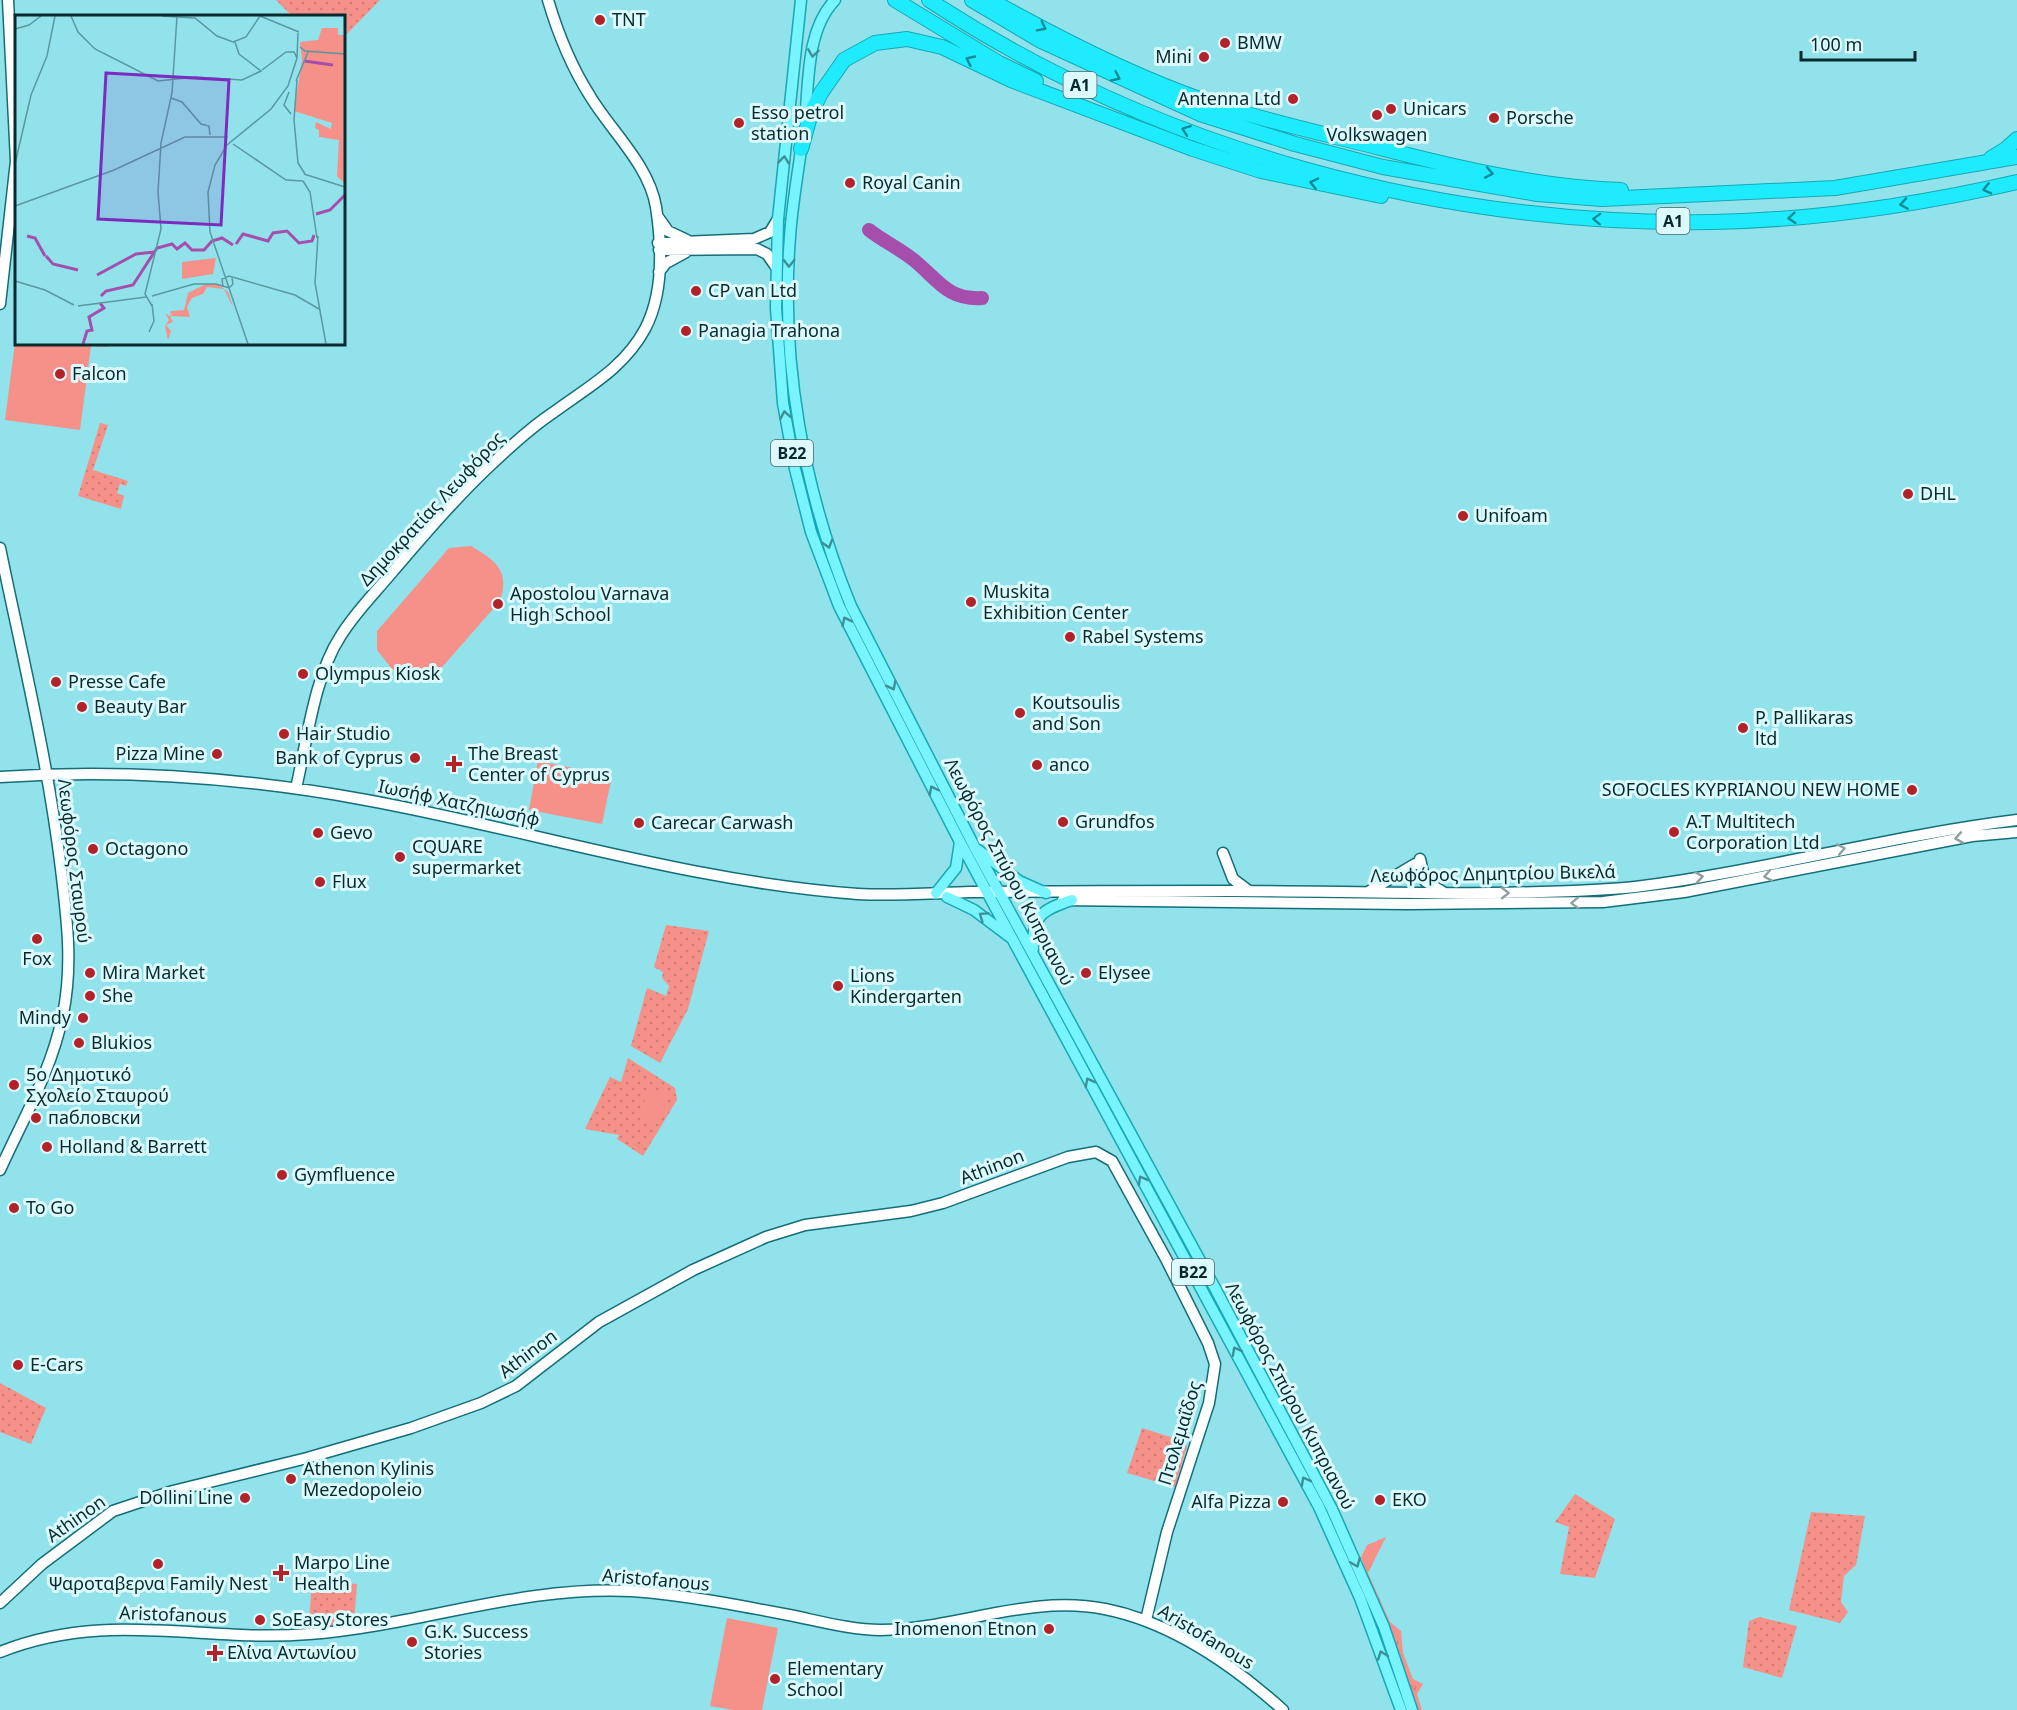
<svg xmlns="http://www.w3.org/2000/svg" width="2017" height="1710" font-family="'Noto Sans',sans-serif">
  <style>
    .grass { fill: url(#grass-tufts) }
    .park { fill: url(#park-dots) }
    .garden { fill: #f6918a }
    .lines { fill: none; stroke-linecap: round; stroke-linejoin: round }
    .river { stroke: #a54eac; stroke-width: 14 }
    .secondary-casing { stroke: #136e77; stroke-width: 13 }
    .primary-casing { stroke: #16a8b5; stroke-width: 13 }
    .highway-casing { stroke: #16a8b5; stroke-width: 16 }
    .secondary { stroke: #fff; stroke-width: 10 }
    .primary { stroke: #78f4fe; stroke-width: 10 }
    .highway { stroke: #1eecfe; stroke-width: 14 }
    .oneway { stroke: #128b96 }
    .oneway2 { stroke: #3f8f96 }
    .oneway3 { stroke: #8f9fa0 }
    .poi-dot { fill: #b32229; stroke: #dcfafe; stroke-width: 2 }
    .labels { text-anchor: middle; stroke-width: 6; stroke-linejoin: round; paint-order: stroke }
    .shield { fill: #dcfafe; stroke: #46686c; stroke-width: 1.5 }
    .shield-label { font-size: 16px; font-weight: bold; fill: #062a2d }
    .poi-label { font-size: 18px; fill: #062a2d; stroke: #dcfafe; text-anchor: start }
    .street-label { font-size: 18px; fill: #062a2d; stroke: #dcfafe }
    .inset-river { fill: none; stroke: #a54eac; stroke-width: 3 }
    .inset-road { fill: none; stroke: #5a989f; stroke-width: 1.5 }
    .view { fill: #7b2cbf; fill-opacity: 0.15; stroke: #7b2cbf; stroke-width: 3 }
    .inset-edge { fill: none; stroke: #062a2d; stroke-width: 3 }
  </style>
  <defs>
    <pattern id="grass-tufts" width="24" height="20" patternUnits="userSpaceOnUse" patternTransform="scale(1.5)"><rect width="24" height="20" fill="#f6918a"/><path d="M3 7l-1-3M5 7V3M7 7l1-3M15 17l-1-3M17 17v-4M19 17l1-3" fill="none" stroke="#d17d77"/></pattern>
    <pattern id="park-dots" width="8" height="8" patternUnits="userSpaceOnUse" patternTransform="scale(1.5)"><rect width="8" height="8" fill="#f6918a"/><path d="M2 2h.1M6 6h.1" fill="none" stroke="#d17d77" stroke-width="1.8" stroke-linecap="round"/></pattern>
  </defs>
  <rect width="100%" height="100%" fill="#92e2eb"/>
  <path class="grass" d="M1386,1537L1368,1573L1390,1622L1401,1631L1403,1653L1413,1679L1423,1684L1417,1694L1422,1710H1417L1361,1557L1367,1545Z"/>
  <path class="park" d="M276,0H380L344,37V16H292Z
    M100,423L108,425L93,470L128,481L126,486L120,484L117,493L124,496L121,509L78,496Z
    M666,925L709,931L688,1009L660,1063L631,1046L647,988L666,996L669,986L662,978L663,972L654,967Z
    M628,1058L675,1088L677,1100L643,1156L617,1139L619,1135L585,1129L610,1077L621,1082Z
    M0,1383L46,1408L31,1444L0,1432Z
    M1142,1428L1183,1441L1187,1446L1175,1487L1127,1473Z
    M1575,1494L1615,1519L1595,1578L1560,1574L1569,1527L1555,1522Z
    M1811,1512L1865,1516L1856,1565L1844,1576L1841,1602L1848,1612L1840,1623L1789,1610Z
    M312,1580L357,1584L354,1622L318,1628L309,1622Z
    M1759,1617L1797,1626L1782,1678L1743,1667L1749,1621Z"/>
  <path class="garden" d="M16,335V344H108L107,347L91,346L80,430L5,420Z
    M471,546C496,561 510,570 500,601L430,681L406,680L392,669L377,650V631L449,548Z
    M538,761L612,776L602,824L529,810Z
    M648,1088L668,1093L660,1124L640,1120Z
    M727,1618L778,1628L762,1710H733L710,1706Z"/>
  <g class="lines">
    <path class="river" d="M869,230C883,241 902,250 915,261C939,281 948,300 982,298"/>
    <defs>
      <path id="secondary" d="M658,217L668,231L687,240
        M658,243L754,239L770,232L778,219
        M659,250L757,249L767,254L776,267
        M659,272L666,263L686,252
        M0,304L16,161L8,0
        M0,548C22,655 48,761 61,869C67,919 73,965 63,1014C52,1070 23,1119 0,1170
        M0,777C121,769 247,778 366,800C530,830 691,882 858,894C895,896 933,893 970,892C1055,891 1141,891 1226,891C1315,891 1403,894 1492,893C1539,892 1587,892 1635,887C1763,871 1888,836 2017,820
        M296,788C307,742 314,677 340,637C355,612 376,592 394,570C426,533 459,494 495,461C513,444 533,426 554,412C588,387 624,368 645,329C664,293 662,246 656,207C649,165 611,131 590,96C571,66 558,34 548,0
        M1223,853L1233,879L1249,891
        M1420,859L1425,881L1443,892
        M1368,892L1415,864
        M1063,900L1408,904L1603,902L1684,892L1972,836L2017,832
        M0,1603L42,1564L113,1511L173,1491L307,1458L411,1428L481,1403L516,1386L599,1322L693,1270L766,1237L805,1225L911,1211L943,1203L1068,1157L1096,1152L1112,1161L1166,1259L1208,1343L1215,1364L1209,1403L1167,1532L1146,1620
        M0,1652C108,1609 200,1643 309,1634C417,1626 522,1585 632,1591C685,1595 737,1605 789,1615C819,1621 851,1630 881,1630C957,1629 1029,1594 1105,1609C1171,1622 1234,1666 1283,1710"/>
      <path id="primary" d="M801,0L778,219L776,308L783,403L795,469L811,532L839,606L960,842L1319,1507L1360,1598L1401,1710
        M805,121C809,82 806,30 835,0
        M802,142C798,174 792,205 790,237C780,361 804,492 851,606L974,846L1216,1290L1332,1509L1384,1627L1412,1710
        M978,850L1019,881L1046,893
        M936,893L956,868L960,842
        M947,897L974,910L1010,937
        M1033,949C1032,916 1041,910 1072,900"/>
      <path id="highway" d="M895,0L999,63L1036,81
        M929,0C1159,151 1439,226 1713,222C1815,220 1917,205 2017,182
        M972,0L1041,41L1200,114L1295,144L1383,167L1537,194L1602,199L1835,188L2017,157
        M990,0C1063,40 1138,79 1217,105C1270,122 1325,134 1380,148C1458,168 1539,187 1621,190
        M801,149L811,113L821,93L844,60L875,43L907,39L942,47L1011,80L1193,149L1261,171L1381,196
        M1991,158L2006,149L2017,139"/>
    </defs>
    <use href="#secondary" class="secondary-casing"/>
    <use href="#primary" class="primary-casing"/>
    <use href="#highway" class="highway-casing"/>
    <use href="#secondary" class="secondary"/>
    <use href="#primary" class="primary"/>
    <use href="#highway" class="highway"/>
  </g>
  <defs><path id="oneway-chevron" d="M-2-3.5L2.5 0L-2 3.5" fill="none" stroke-width="1.6" stroke-linecap="round" stroke-linejoin="round" transform="scale(1.5)"/></defs>
  <g class="oneway">
    <use href="#oneway-chevron" transform="translate(1042 27) rotate(27)"/>
    <use href="#oneway-chevron" transform="translate(970 60) rotate(-155)"/>
    <use href="#oneway-chevron" transform="translate(1116 77) rotate(25)"/>
    <use href="#oneway-chevron" transform="translate(1186 130) rotate(-160)"/>
    <use href="#oneway-chevron" transform="translate(1489 173) rotate(11)"/>
    <use href="#oneway-chevron" transform="translate(1314 183) rotate(-167)"/>
    <use href="#oneway-chevron" transform="translate(1987 189) rotate(167)"/>
    <use href="#oneway-chevron" transform="translate(1904 204) rotate(171)"/>
    <use href="#oneway-chevron" transform="translate(1792 218) rotate(175)"/>
    <use href="#oneway-chevron" transform="translate(1597 219) rotate(-178)"/>
  </g>
  <g class="oneway2">
    <use href="#oneway-chevron" transform="translate(813 53) rotate(98)"/>
    <use href="#oneway-chevron" transform="translate(784 160) rotate(-84)"/>
    <use href="#oneway-chevron" transform="translate(789 263) rotate(91)"/>
    <use href="#oneway-chevron" transform="translate(785 415) rotate(-100)"/>
    <use href="#oneway-chevron" transform="translate(828 544) rotate(73)"/>
    <use href="#oneway-chevron" transform="translate(846 621) rotate(-116)"/>
    <use href="#oneway-chevron" transform="translate(892 686) rotate(63)"/>
    <use href="#oneway-chevron" transform="translate(933 790) rotate(-117)"/>
    <use href="#oneway-chevron" transform="translate(983 916) rotate(-145)"/>
    <use href="#oneway-chevron" transform="translate(1089 1082) rotate(-118)"/>
    <use href="#oneway-chevron" transform="translate(1142 1180) rotate(-119)"/>
    <use href="#oneway-chevron" transform="translate(1236 1351) rotate(-118)"/>
    <use href="#oneway-chevron" transform="translate(1305 1481) rotate(-118)"/>
    <use href="#oneway-chevron" transform="translate(1356 1563) rotate(67)"/>
    <use href="#oneway-chevron" transform="translate(1382 1655) rotate(-110)"/>
  </g>
  <g class="oneway3">
    <use href="#oneway-chevron" transform="translate(1959 838) rotate(170)"/>
    <use href="#oneway-chevron" transform="translate(1841 849) rotate(-11)"/>
    <use href="#oneway-chevron" transform="translate(1768 876) rotate(169)"/>
    <use href="#oneway-chevron" transform="translate(1699 877) rotate(-9)"/>
    <use href="#oneway-chevron" transform="translate(1505 893) rotate(-1)"/>
    <use href="#oneway-chevron" transform="translate(1575 903) rotate(178)"/>
  </g>
  <g class="poi-dot">
    <circle cx="600" cy="20" r="6"/>
    <circle cx="1225" cy="43" r="6"/>
    <circle cx="1204" cy="57" r="6"/>
    <circle cx="1293" cy="99" r="6"/>
    <circle cx="1391" cy="109" r="6"/>
    <circle cx="1377" cy="115" r="6"/>
    <circle cx="1494" cy="118" r="6"/>
    <circle cx="739" cy="123" r="6"/>
    <circle cx="850" cy="183" r="6"/>
    <circle cx="696" cy="291" r="6"/>
    <circle cx="686" cy="331" r="6"/>
    <circle cx="60" cy="374" r="6"/>
    <circle cx="1908" cy="494" r="6"/>
    <circle cx="1463" cy="516" r="6"/>
    <circle cx="971" cy="602" r="6"/>
    <circle cx="498" cy="604" r="6"/>
    <circle cx="1070" cy="637" r="6"/>
    <circle cx="303" cy="674" r="6"/>
    <circle cx="56" cy="682" r="6"/>
    <circle cx="82" cy="707" r="6"/>
    <circle cx="1020" cy="713" r="6"/>
    <circle cx="1743" cy="728" r="6"/>
    <circle cx="284" cy="734" r="6"/>
    <circle cx="217" cy="754" r="6"/>
    <circle cx="415" cy="758" r="6"/>
    <path d="M451 755h6v6h6v6h-6v6h-6v-6h-6v-6h6z"/>
    <circle cx="1037" cy="765" r="6"/>
    <circle cx="1912" cy="790" r="6"/>
    <circle cx="1063" cy="822" r="6"/>
    <circle cx="639" cy="823" r="6"/>
    <circle cx="1674" cy="832" r="6"/>
    <circle cx="318" cy="833" r="6"/>
    <circle cx="93" cy="849" r="6"/>
    <circle cx="400" cy="857" r="6"/>
    <circle cx="320" cy="882" r="6"/>
    <circle cx="37" cy="939" r="6"/>
    <circle cx="90" cy="973" r="6"/>
    <circle cx="1086" cy="973" r="6"/>
    <circle cx="838" cy="986" r="6"/>
    <circle cx="90" cy="996" r="6"/>
    <circle cx="83" cy="1018" r="6"/>
    <circle cx="79" cy="1043" r="6"/>
    <circle cx="14" cy="1085" r="6"/>
    <circle cx="36" cy="1118" r="6"/>
    <circle cx="47" cy="1147" r="6"/>
    <circle cx="282" cy="1175" r="6"/>
    <circle cx="14" cy="1208" r="6"/>
    <circle cx="18" cy="1365" r="6"/>
    <circle cx="291" cy="1479" r="6"/>
    <circle cx="245" cy="1498" r="6"/>
    <circle cx="1380" cy="1500" r="6"/>
    <circle cx="1283" cy="1502" r="6"/>
    <circle cx="158" cy="1564" r="6"/>
    <path d="M278 1564h6v6h6v6h-6v6h-6v-6h-6v-6h6z"/>
    <circle cx="260" cy="1620" r="6"/>
    <circle cx="1049" cy="1629" r="6"/>
    <circle cx="412" cy="1642" r="6"/>
    <path d="M212 1644h6v6h6v6h-6v6h-6v-6h-6v-6h6z"/>
    <circle cx="775" cy="1679" r="6"/>
  </g>
  <g class="labels">
    <g class="shield">
      <rect x="1063.5" y="72" width="33" height="26" rx="4.5"/>
      <rect x="1656.5" y="208" width="33" height="26" rx="4.5"/>
      <rect x="771" y="440" width="42" height="26" rx="4.5"/>
      <rect x="1172" y="1259" width="42" height="26" rx="4.5"/>
    </g>
    <g class="shield-label">
      <text x="1080" y="91">A1</text>
      <text x="1673" y="227">A1</text>
      <text x="792" y="459">B22</text>
      <text x="1193" y="1278">B22</text>
    </g>
    <g class="poi-label">
      <text x="612" y="26">TNT</text>
      <text x="1237" y="49">BMW</text>
      <text x="1192" y="63" text-anchor="end">Mini</text>
      <text x="1281" y="105" text-anchor="end">Antenna Ltd</text>
      <text x="1403" y="115">Unicars</text>
      <text x="751" y="119">Esso petrol<tspan x="751" dy="21">station</tspan></text>
      <text x="1506" y="124">Porsche</text>
      <text x="1377" y="141" text-anchor="middle">Volkswagen</text>
      <text x="862" y="189">Royal Canin</text>
      <text x="708" y="297">CP van Ltd</text>
      <text x="698" y="337">Panagia Trahona</text>
      <text x="72" y="380">Falcon</text>
      <text x="1920" y="500">DHL</text>
      <text x="1475" y="522">Unifoam</text>
      <text x="983" y="598">Muskita<tspan x="983" dy="21">Exhibition Center</tspan></text>
      <text x="510" y="600">Apostolou Varnava<tspan x="510" dy="21">High School</tspan></text>
      <text x="1082" y="643">Rabel Systems</text>
      <text x="315" y="680">Olympus Kiosk</text>
      <text x="68" y="688">Presse Cafe</text>
      <text x="1032" y="709">Koutsoulis<tspan x="1032" dy="21">and Son</tspan></text>
      <text x="94" y="713">Beauty Bar</text>
      <text x="1755" y="724">P. Pallikaras<tspan x="1755" dy="21">ltd</tspan></text>
      <text x="296" y="740">Hair Studio</text>
      <text x="205" y="760" text-anchor="end">Pizza Mine</text>
      <text x="468" y="760">The Breast<tspan x="468" dy="21">Center of Cyprus</tspan></text>
      <text x="403" y="764" text-anchor="end">Bank of Cyprus</text>
      <text x="1049" y="771">anco</text>
      <text x="1900" y="796" text-anchor="end">SOFOCLES KYPRIANOU NEW HOME</text>
      <text x="1075" y="828">Grundfos</text>
      <text x="1686" y="828">A.T Multitech<tspan x="1686" dy="21">Corporation Ltd</tspan></text>
      <text x="651" y="829">Carecar Carwash</text>
      <text x="330" y="839">Gevo</text>
      <text x="412" y="853">CQUARE<tspan x="412" dy="21">supermarket</tspan></text>
      <text x="105" y="855">Octagono</text>
      <text x="332" y="888">Flux</text>
      <text x="37" y="965" text-anchor="middle">Fox</text>
      <text x="102" y="979">Mira Market</text>
      <text x="1098" y="979">Elysee</text>
      <text x="850" y="982">Lions<tspan x="850" dy="21">Kindergarten</tspan></text>
      <text x="102" y="1002">She</text>
      <text x="71" y="1024" text-anchor="end">Mindy</text>
      <text x="91" y="1049">Blukios</text>
      <text x="26" y="1081">5ο Δημοτικό<tspan x="26" dy="21">Σχολείο Σταυρού</tspan></text>
      <text x="48" y="1124">пабловски</text>
      <text x="59" y="1153">Holland &amp; Barrett</text>
      <text x="294" y="1181">Gymfluence</text>
      <text x="26" y="1214">To Go</text>
      <text x="30" y="1371">E-Cars</text>
      <text x="303" y="1475">Athenon Kylinis<tspan x="303" dy="21">Mezedopoleio</tspan></text>
      <text x="233" y="1504" text-anchor="end">Dollini Line</text>
      <text x="1392" y="1506">EKO</text>
      <text x="1271" y="1508" text-anchor="end">Alfa Pizza</text>
      <text x="294" y="1569">Marpo Line<tspan x="294" dy="21">Health</tspan></text>
      <text x="158" y="1590" text-anchor="middle">Ψαροταβερνα Family Nest</text>
      <text x="272" y="1626">SoEasy Stores</text>
      <text x="1037" y="1635" text-anchor="end">Inomenon Etnon</text>
      <text x="424" y="1638">G.K. Success<tspan x="424" dy="21">Stories</tspan></text>
      <text x="227" y="1659">Ελίνα Αντωνίου</text>
      <text x="787" y="1675">Elementary<tspan x="787" dy="21">School</tspan></text>
    </g>
    <g class="street-label">
      <text transform="translate(432 509) rotate(-47)" y="6">Δημοκρατίας Λεωφόρος</text>
      <text transform="translate(459 803) rotate(12)" y="6">Ιωσήφ Χατζηιωσήφ</text>
      <text transform="translate(74 861) rotate(83)" y="6">Λεωφόρος Σταυρού</text>
      <text transform="translate(1009 872) rotate(62)" y="6">Λεωφόρος Σπύρου Κυπριανού</text>
      <text transform="translate(1493 874) rotate(-1)" y="6">Λεωφόρος Δημητρίου Βικελά</text>
      <text transform="translate(992 1167) rotate(-21)" y="6">Athinon</text>
      <text transform="translate(528 1354) rotate(-37)" y="6">Athinon</text>
      <text transform="translate(1290 1396) rotate(62)" y="6">Λεωφόρος Σπύρου Κυπριανού</text>
      <text transform="translate(1180 1433) rotate(-73)" y="6">Πτολεμαΐδος</text>
      <text transform="translate(76 1519) rotate(-35)" y="6">Athinon</text>
      <text transform="translate(656 1580) rotate(5)" y="6">Aristofanous</text>
      <text transform="translate(173 1615) rotate(2)" y="6">Aristofanous</text>
      <text transform="translate(1206 1637) rotate(31)" y="6">Aristofanous</text>
    </g>
  </g>
  <g transform="translate(15 15)">
    <rect width="330" height="330" fill="#92e2eb"/>
    <path d="M191,269H200L204,270L212,276L214,279L218,292L209,274L192,272L188,279L177,283L172,292L175,302L155,301L158,307L151,310L156,316L153,325L150,311L154,305L150,298L154,301L159,298L155,299L156,296L169,295L173,278Z" fill="#f6918a"/>
    <path d="M307,13H323V20H330V169L322,161L324,125L304,122V115L300,113L301,107L316,114L317,108L279,96L287,45L285,27L303,25Z" fill="#f6918a"/>
    <path d="M201,243L198,259L167,264V247Z" fill="#f6918a"/>
    <path class="inset-river" d="M289,46L318,50M301,199L315,195L330,180M12,221L20,223L30,241M221,229L228,219L253,226L258,218L272,216L284,228L297,226L299,220M31,241L38,249L63,255M82,260L121,239L139,237M86,281L91,276L118,270L142,233L157,229L162,234L170,228L177,235H189L197,226L207,223L218,230M68,329L72,316L77,315L74,302L89,293L85,288"/>
    <path class="inset-road" d="M56,1L63,17L80,34L143,66L180,62L227,65L246,56L224,39L220,27M147,1L180,3L202,21L218,27L231,22L245,1M245,1L284,17M0,14L14,10L26,1M285,32L290,36L330,39M247,55L271,37H279L282,43M282,65L279,105L283,148L290,159M281,66L293,37M274,77L269,90L276,99M156,83L167,87L186,109L194,111L195,120M218,129L271,165L288,166M0,149L16,80L32,41L40,1M289,159L330,172M288,166L295,177L302,223M0,191L99,155L170,122H213M303,221L300,268L311,329M0,266L30,275L59,290M208,272L207,264L214,261L280,280L304,294M137,281L179,269H201L214,273L218,269L217,263M63,291L131,282M137,291L130,279L146,214L143,177L146,128L157,78L162,1M134,317L139,306L137,289M233,329L195,217L193,177L200,150L212,130L256,94L273,71L282,43L283,18"/>
    <path class="view" d="M91,58L214,65L206,210L83,204Z"/>
    <rect width="330" height="330" class="inset-edge"/>
  </g>
  <path d="M1801 51v9h114v-9" fill="none" stroke="#062a2d" stroke-width="3"/>
  <text x="1810" y="51" font-size="18" fill="#062a2d" stroke="#dcfafe" stroke-width="4.5" paint-order="stroke">100 m</text>
</svg>
